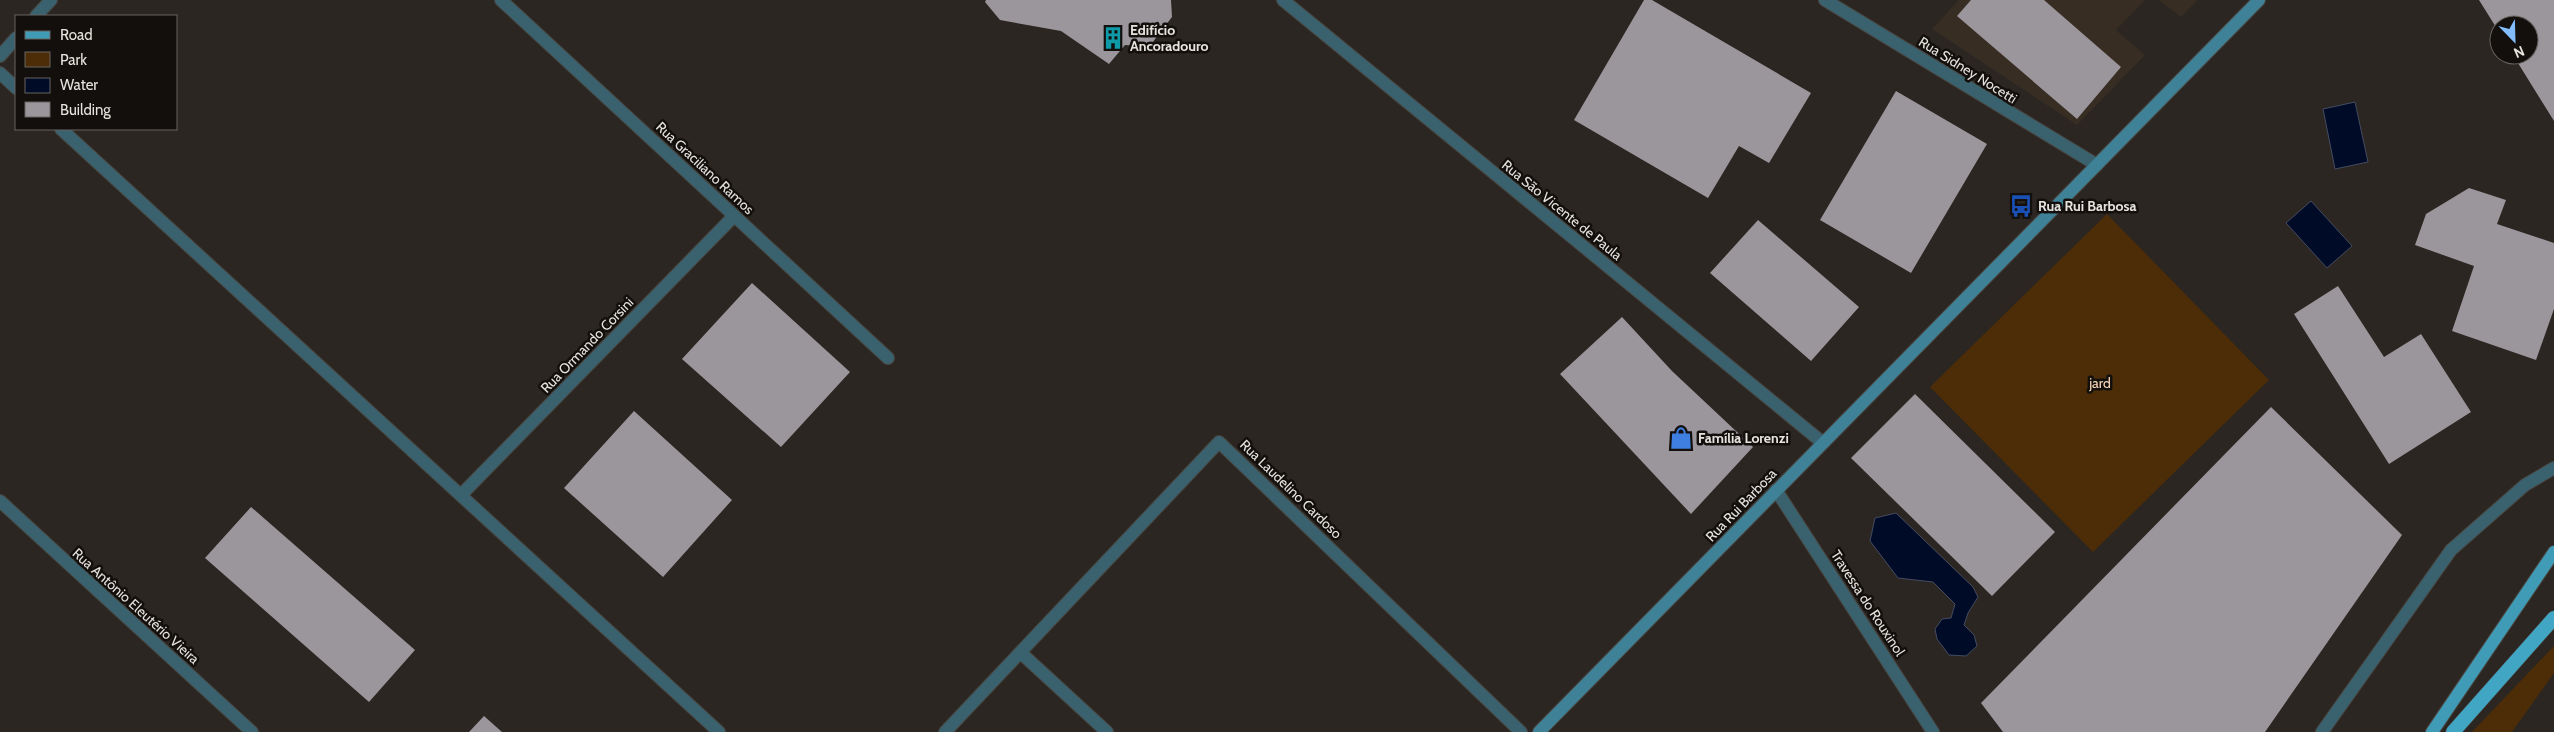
<svg xmlns="http://www.w3.org/2000/svg" width="2554" height="732" font-family="Cabin,sans-serif">
  <style>
    .built { fill: #372d23 }
    .green { fill: #4c2d08 }
    .water { fill: #000b28; stroke: #454c5f }
    .building { fill: #9b959c }
    .lines { fill: none; stroke-linecap: round; stroke-linejoin: round }
    .service-casing { stroke: #49443f; stroke-width: 14 }
    .minor-casing { stroke: #49443f; stroke-width: 14 }
    .secondary-casing { stroke: #49443f; stroke-width: 14 }
    .primary-casing { stroke: #49443f; stroke-width: 14 }
    .trunk-casing { stroke: #49443f; stroke-width: 15 }
    .service { stroke: #39616e; stroke-width: 12 }
    .minor { stroke: #39616e; stroke-width: 12 }
    .secondary { stroke: #3f8297; stroke-width: 12 }
    .primary { stroke: #409bb6; stroke-width: 12 }
    .trunk { stroke: #40a6c4; stroke-width: 14 }
    .labels { text-anchor: middle; stroke-width: 5; stroke-linejoin: round; paint-order: stroke }
    .poi-label { font-size: 14px; font-weight: bold; fill: #e6e3df; stroke: #120f0d; text-anchor: start }
    .street-label { font-size: 14px; fill: #e6e3df; stroke: #120f0d }
    .park-label { font-size: 14px; fill: #fbd9b9; stroke: #120f0d }
  </style>
  <rect width="100%" height="100%" fill="#2b2621"/>
  <path class="built" d="M1959,0H2145L2116,30L2145,55L2077,125L1932,29Z
    M2159,0H2198L2181,17Z"/>
  <path class="green" d="M2107,214L2269,380L2093,552L1930,387Z
    M2554,646V673L2512,732H2472Z"/>
  <path class="water" d="M2355,102L2368,162L2335,169L2323,109Z
    M2311,201L2352,246L2327,268L2286,223Z
    M1896,513L1973,587L1978,597L1968,613L1964,625L1974,635L1977,646L1966,656L1949,655L1937,639L1935,629L1942,619L1951,618L1955,604L1933,582L1898,578L1870,541L1875,518Z"/>
  <path class="building" d="M986,0H1171L1172,17L1149,47L1125,45L1109,64L1061,31L1000,20L985,2Z
    M1644,0H1652L1811,93L1769,163L1739,146L1708,198L1574,120Z
    M1971,0H2044L2121,67L2077,119L1957,16Z
    M2479,0H2554V121L2513,55H2529V25H2499V32Z
    M1896,91L1987,144L1911,273L1820,220Z
    M2469,188L2506,200L2497,224L2554,243V309L2536,360L2452,331L2474,266L2415,245L2426,214Z
    M1758,220L1859,307L1811,361L1710,273Z
    M752,283L850,372L781,447L682,359Z
    M2338,286L2384,357L2421,334L2471,412L2389,464L2294,314Z
    M1622,317L1672,371L1753,447L1691,514L1560,374Z
    M1915,394L2055,532L1992,596L1851,458Z
    M2271,407L2402,535L2265,732H2003L1981,703Z
    M634,411L732,500L663,577L564,488Z
    M251,507L415,650L369,702L205,558Z
    M484,716L502,732H469Z"/>
  <g class="lines">
    <defs>
      <path id="service" d="M2322,732L2451,550L2525,485L2554,468"/>
      <path id="minor" d="M501,0L888,358
        M1283,0L1823,443
        M1825,0L2097,165
        M36,16L51,0
        M0,56L16,38
        M0,73L16,88
        M61,129L719,732
        M1776,490L1933,732
        M461,495L734,216
        M0,501L252,732
        M1021,653L1107,732
        M945,732L1219,442L1521,732"/>
      <path id="secondary" d="M1539,732L2259,0"/>
      <path id="primary" d="M2432,732L2554,552"/>
      <path id="trunk" d="M2453,732L2554,618"/>
    </defs>
    <use href="#service" class="service-casing"/>
    <use href="#minor" class="minor-casing"/>
    <use href="#secondary" class="secondary-casing"/>
    <use href="#primary" class="primary-casing"/>
    <use href="#trunk" class="trunk-casing"/>
    <use href="#service" class="service"/>
    <use href="#minor" class="minor"/>
    <use href="#secondary" class="secondary"/>
    <use href="#primary" class="primary"/>
    <use href="#trunk" class="trunk"/>
  </g>
  <defs>
    <symbol id="building-bare" viewBox="-9 -9 18 18"><path d="M-4-6H4V6H1V3H-1V6H-4ZM-2.5-4.3h1.7v1.8h-1.7ZM.8-4.3h1.7v1.8H.8ZM-2.5-1h1.7V.8h-1.7ZM.8-1h1.7V.8H.8Z" fill="#0f9aa8" stroke="#120f0d" stroke-width="2.5" paint-order="stroke"/></symbol>
    <symbol id="bus-bare" viewBox="-9 -9 18 18"><path d="M-5-6H5V4H4V6H2V4H-2V6H-4V4H-5ZM-3.5-4V0h7V-4ZM-3.5 1.2v1.5H-2V1.2ZM2 1.2v1.5H3.5V1.2Z" fill="#1a4fb4" stroke="#120f0d" stroke-width="2.5" paint-order="stroke"/></symbol>
    <symbol id="shop-bare" viewBox="-9 -9 18 18"><path d="M-5-2.5h2.3a2.7 3.5 0 0 1 5.4 0H5L5.5 6h-11ZM-1.5-2.5h3a1.5 2.3 0 0 0-3 0Z" fill="#3f7fe0" stroke="#120f0d" stroke-width="2.5" paint-order="stroke"/></symbol>
  </defs>
  <g fill-rule="evenodd">
    <use href="#building-bare" x="1097" y="22" width="32" height="32"/>
    <use href="#bus-bare" x="2005" y="190" width="32" height="32"/>
    <use href="#shop-bare" x="1665" y="422" width="32" height="32"/>
  </g>
  <g class="labels">
    <g class="poi-label">
      <text x="1130" y="35">Edifício<tspan x="1130" dy="16">Ancoradouro</tspan></text>
      <text x="2038" y="211">Rua Rui Barbosa</text>
      <text x="1698" y="443">Família Lorenzi</text>
    </g>
    <g class="street-label">
      <text transform="translate(1968 70) rotate(32)" y="5">Rua Sidney Nocetti</text>
      <text transform="translate(705 168) rotate(43)" y="5">Rua Graciliano Ramos</text>
      <text transform="translate(1562 210) rotate(39)" y="5">Rua São Vicente de Paula</text>
      <text transform="translate(587 345) rotate(-46)" y="5">Rua Ormando Corsini</text>
      <text transform="translate(1291 489) rotate(44)" y="5">Rua Laudelino Cardoso</text>
      <text transform="translate(1741 505) rotate(-46)" y="5">Rua Rui Barbosa</text>
      <text transform="translate(1868 603) rotate(57)" y="5">Travessa do Rouxinol</text>
      <text transform="translate(136 606) rotate(42)" y="5">Rua Antônio Eleutério Vieira</text>
    </g>
    <g class="park-label">
      <text x="2100" y="388">jard</text>
    </g>
  </g>
  <rect x="15" y="15" width="162" height="115" fill="#120f0d" stroke="#676461"/>
  <rect x="25" y="31" width="25" height="8" fill="#409bb6" stroke="#676461"/>
  <text x="60" y="40" font-size="15" fill="#e6e3df">Road</text>
  <rect x="25" y="52" width="25" height="15" fill="#4c2d08" stroke="#676461"/>
  <text x="60" y="65" font-size="15" fill="#e6e3df">Park</text>
  <rect x="25" y="78" width="25" height="15" fill="#000b28" stroke="#676461"/>
  <text x="60" y="90" font-size="15" fill="#e6e3df">Water</text>
  <rect x="25" y="102" width="25" height="15" fill="#9b959c" stroke="#676461"/>
  <text x="60" y="115" font-size="15" fill="#e6e3df">Building</text>
  <g transform="translate(2514 40) rotate(157)"><circle r="24" fill="#120f0d" stroke="#676461"/>
  <path d="M0-4L9 19L0 12L-9 19Z" fill="#83bcfb"/>
  <text y="-8" font-size="14" font-weight="bold" text-anchor="middle" fill="#e6e3df">N</text>
  </g>
</svg>
